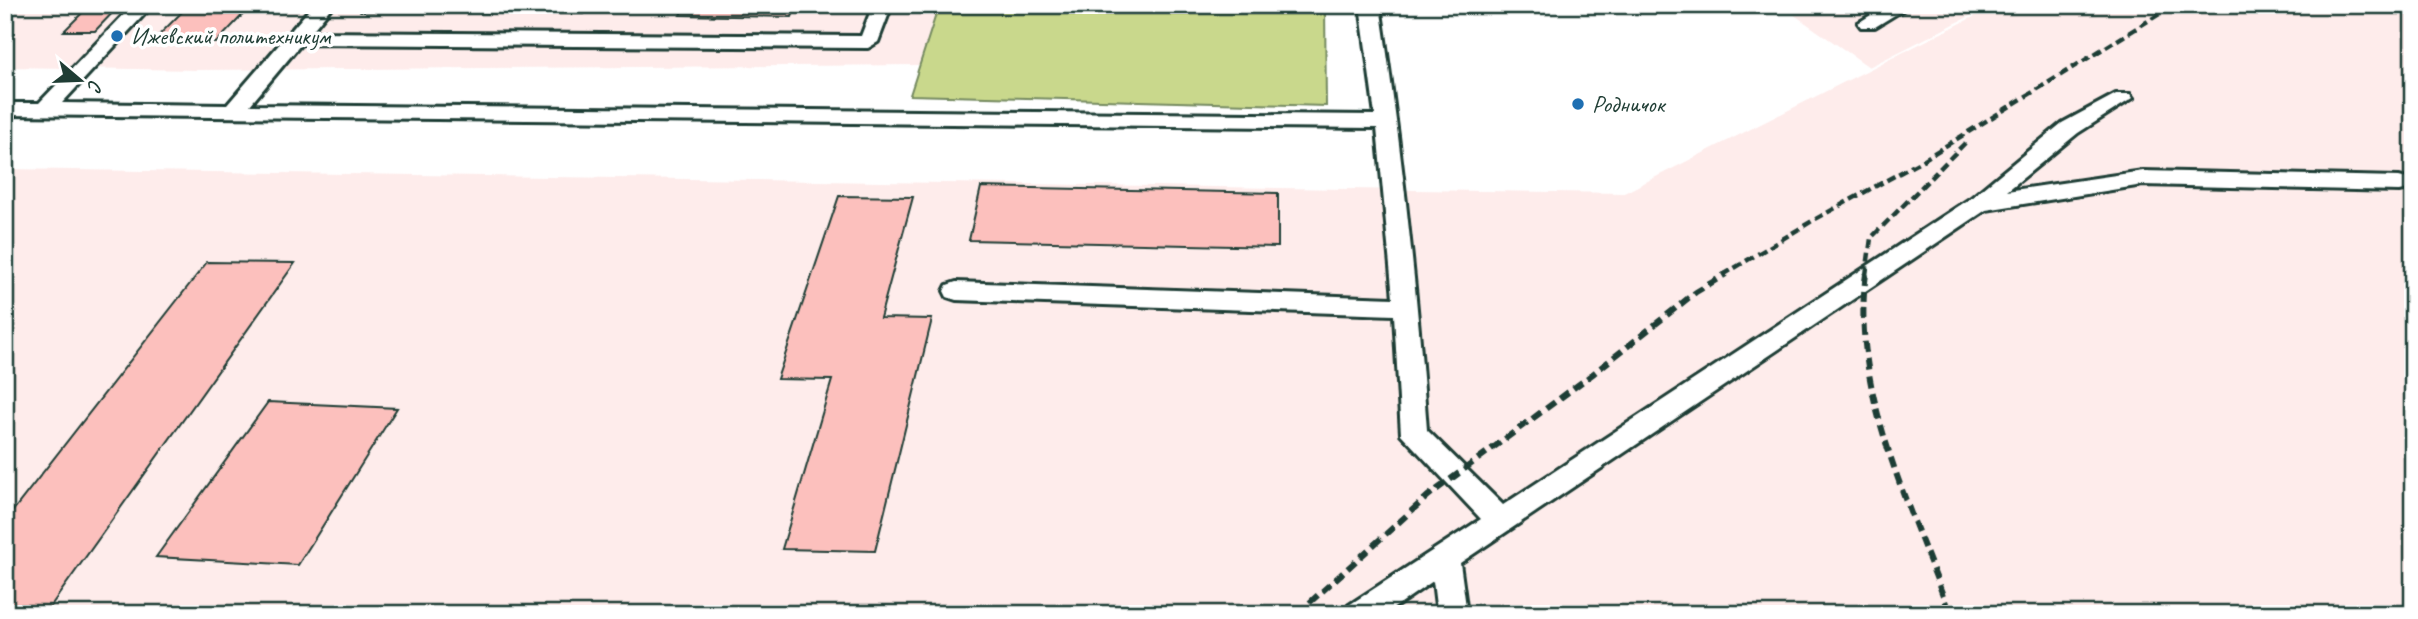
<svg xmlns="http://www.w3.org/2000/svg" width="2418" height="619" font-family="Caveat,sans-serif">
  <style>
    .built { fill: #feeceb }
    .green { fill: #c9d88c; stroke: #748a60; stroke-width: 2 }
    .building { fill: #fcc0bd; stroke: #1f3d34; stroke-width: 2 }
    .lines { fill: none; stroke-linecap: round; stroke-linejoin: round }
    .service-casing { stroke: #1f3d34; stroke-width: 6 }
    .service { fill: #fff; fill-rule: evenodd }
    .rail-far1 { stroke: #1f3d34; stroke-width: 4.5; stroke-dasharray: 9 4.5; stroke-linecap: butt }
    .rail { stroke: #1f3d34; stroke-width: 6; stroke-dasharray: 11 6; stroke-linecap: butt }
    .poi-dot { fill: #1f6fb2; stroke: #fff; stroke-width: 2.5 }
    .labels { text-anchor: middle; stroke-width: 7; stroke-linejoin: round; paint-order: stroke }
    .poi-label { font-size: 24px; fill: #1f3d34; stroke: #fff; text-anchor: start }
  </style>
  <rect width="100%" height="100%" fill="#fff"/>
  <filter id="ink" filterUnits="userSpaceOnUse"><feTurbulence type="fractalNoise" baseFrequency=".0143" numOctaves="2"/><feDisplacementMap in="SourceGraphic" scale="14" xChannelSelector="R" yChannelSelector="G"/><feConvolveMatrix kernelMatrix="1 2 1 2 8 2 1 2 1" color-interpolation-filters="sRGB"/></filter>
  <g filter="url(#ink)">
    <path class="built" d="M5,5H939L921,65L199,70L5,67Z
      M1780,5H1992L1869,67Z
      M1997,5H2413V614H5V169L1624,193Z"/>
    <path class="green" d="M939,5H1325L1326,106L910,95Z"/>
    <path class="building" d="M90,5H120L95,31H64Z
      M189,5H252L216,43L152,42Z
      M366,5H589L584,14L361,11Z
      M686,5H797L792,17L680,15Z
      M981,187L1278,193V247L969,240Z
      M839,196L913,197L880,318L932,319L875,551L782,549L832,380L777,379Z
      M207,262L295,263L45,614H5V521Z
      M268,402L397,408L298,565L156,557Z"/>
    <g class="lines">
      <defs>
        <path id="service" d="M133,5H153L62,103L227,105L313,5H333L311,32L861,36L873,5H892L878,42L868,48L301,44L250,105L1375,115L1360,5H1380C1401,146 1417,288 1427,430L1503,505L1971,198L2062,123L2116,94H2130L2133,98L2078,133L2007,191L2143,171L2399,177L2407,179L2410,184L2407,189L2399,191L2143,185L1986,210L1460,563L1467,614H1437L1433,581L1385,614H1345L1349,605L1481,519L1401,434L1394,315L956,300L947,297L944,291L947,285L956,282L1393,298L1377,128L5,115V103H39Z
          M1887,5H1911L1875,27H1861L1858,23Z"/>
      </defs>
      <use href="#service" class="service-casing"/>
      <use href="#service" class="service"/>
      <path class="rail-far1" d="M1723,275L1812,221L1918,163L2174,5
        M1866,275L1871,238L1966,142"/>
      <path class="rail" d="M1866,274C1850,388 1911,508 1950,614
        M1297,614L1428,496L1594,373L1696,292L1726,274"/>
    </g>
  </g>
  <g class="poi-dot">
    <circle cx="117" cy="36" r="7"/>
    <circle cx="1578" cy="104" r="7"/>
  </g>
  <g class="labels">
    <g class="poi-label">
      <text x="131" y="44">Ижевский политехникум</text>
      <text x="1592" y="112">Родничок</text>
    </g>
  </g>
  <rect width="2418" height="619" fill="none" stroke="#fff" stroke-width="28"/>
  <rect x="14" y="14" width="2390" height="591" fill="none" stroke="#1f3d34" stroke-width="2.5" filter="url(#ink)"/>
  <g transform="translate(80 80) rotate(109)" stroke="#ffffff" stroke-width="5" paint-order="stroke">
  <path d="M0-5L12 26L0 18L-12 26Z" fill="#1f3d34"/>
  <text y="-10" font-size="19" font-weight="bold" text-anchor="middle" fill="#1f3d34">С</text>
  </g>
</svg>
